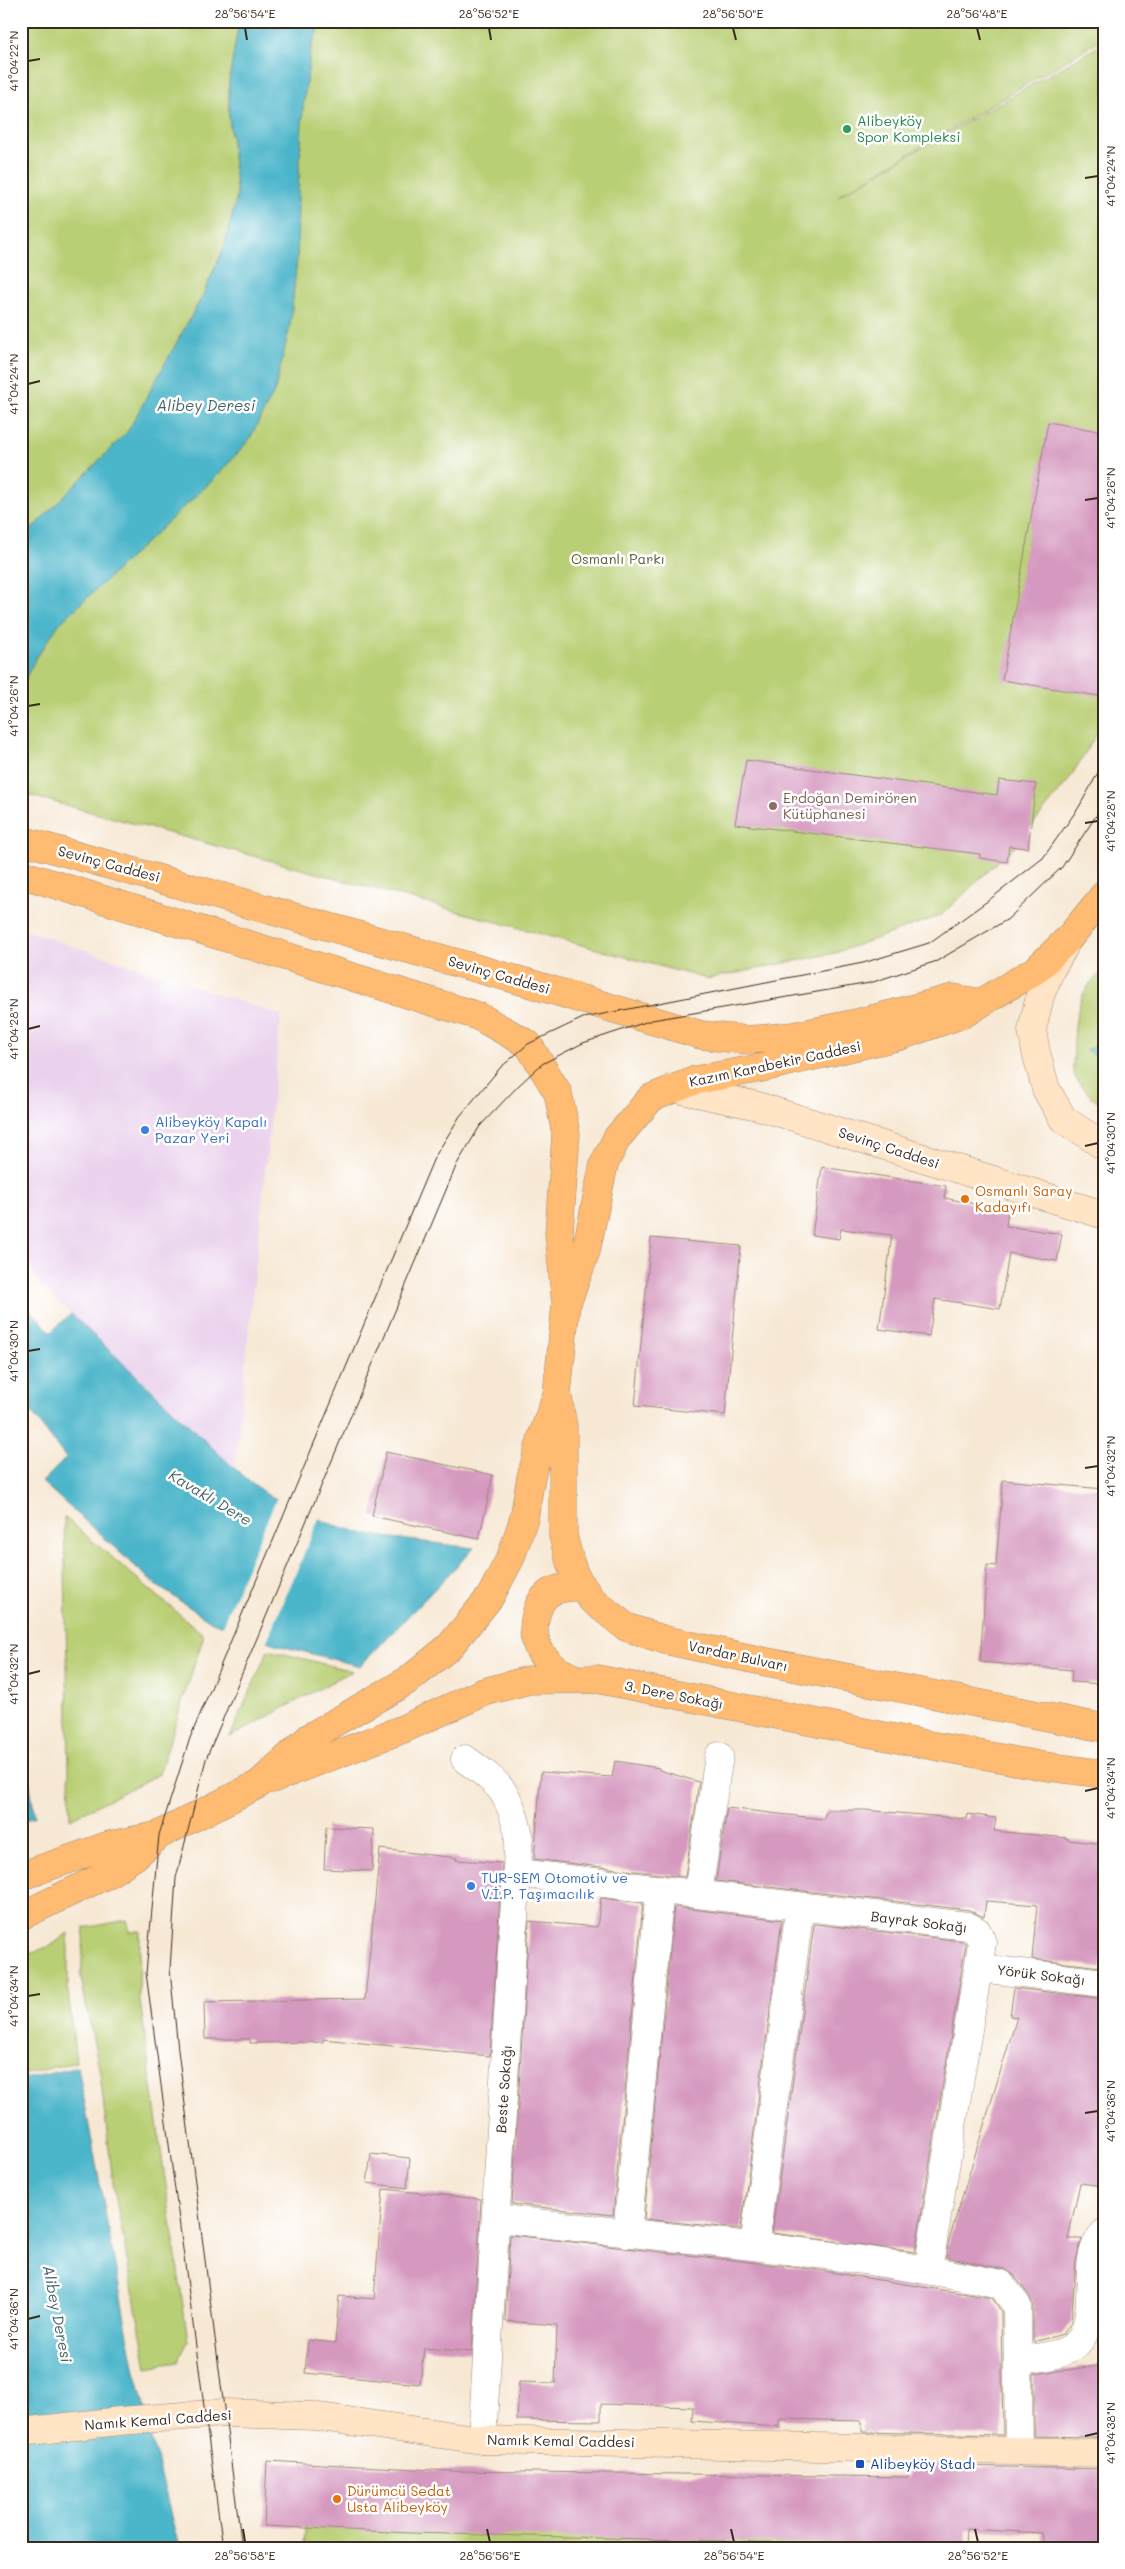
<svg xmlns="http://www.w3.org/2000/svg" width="1125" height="2569" font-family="Mali,sans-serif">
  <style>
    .built { fill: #ead1ed }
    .green { fill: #b9cf74; stroke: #7a7c49 }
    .water { fill: #4cb5ca; stroke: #447074 }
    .pier { fill: #f7e8d4 }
    .building { fill: #d598bf }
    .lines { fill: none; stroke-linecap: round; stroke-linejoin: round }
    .street-casing { stroke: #998979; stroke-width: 29 }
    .secondary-casing { stroke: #998979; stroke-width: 29 }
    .primary-casing { stroke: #998979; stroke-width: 29 }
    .street { stroke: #fff; stroke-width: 28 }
    .secondary { stroke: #ffe4c6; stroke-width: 28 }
    .primary { stroke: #febb71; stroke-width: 28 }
    .tram { stroke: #3b2a1e; stroke-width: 1 }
    .ticks { fill: none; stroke: #3b2a1e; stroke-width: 2 }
    .leisure-dot { fill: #2e9e5b; stroke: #fff; stroke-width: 2 }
    .education-dot { fill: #8d6e63; stroke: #fff; stroke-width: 2 }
    .shop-dot { fill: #3f7fe0; stroke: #fff; stroke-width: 2 }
    .food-dot { fill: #e8710a; stroke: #fff; stroke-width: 2 }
    .transit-dot { fill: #1a4fb4; stroke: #fff; stroke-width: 2 }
    .labels { text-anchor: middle; stroke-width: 5; stroke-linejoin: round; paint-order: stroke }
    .leisure-label { font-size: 14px; fill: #27864d; stroke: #fff; text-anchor: start }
    .park-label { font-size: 14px; fill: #615c38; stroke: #fff }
    .education-label { font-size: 14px; fill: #785e54; stroke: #fff; text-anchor: start }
    .street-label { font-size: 14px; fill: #3b2a1e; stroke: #fff }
    .shop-label { font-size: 14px; fill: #366cbe; stroke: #fff; text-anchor: start }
    .food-label { font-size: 14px; fill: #c56008; stroke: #fff; text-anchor: start }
    .transit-label { font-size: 14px; fill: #164399; stroke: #fff; text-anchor: start }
    .water-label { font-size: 15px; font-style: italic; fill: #426263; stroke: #fff }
    .neatline { fill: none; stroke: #3b2a1e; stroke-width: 2 }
    .ticks-label { font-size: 12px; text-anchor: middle; fill: #3b2a1e }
  </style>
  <rect width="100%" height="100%" fill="#fff"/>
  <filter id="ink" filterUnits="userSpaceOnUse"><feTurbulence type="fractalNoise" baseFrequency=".02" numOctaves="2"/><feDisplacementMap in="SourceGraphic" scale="10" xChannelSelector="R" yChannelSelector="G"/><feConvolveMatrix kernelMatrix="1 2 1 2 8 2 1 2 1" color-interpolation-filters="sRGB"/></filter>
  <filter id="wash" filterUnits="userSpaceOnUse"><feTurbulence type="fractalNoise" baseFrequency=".0096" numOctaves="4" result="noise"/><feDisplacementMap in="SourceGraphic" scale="20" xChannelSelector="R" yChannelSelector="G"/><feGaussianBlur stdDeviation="1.12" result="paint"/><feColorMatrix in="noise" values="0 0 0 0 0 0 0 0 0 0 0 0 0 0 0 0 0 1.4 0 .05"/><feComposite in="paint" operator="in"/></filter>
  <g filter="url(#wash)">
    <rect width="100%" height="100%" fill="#f7e8d4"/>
    <path class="built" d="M21,929L281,1015L235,1469L39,1284L21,1246Z"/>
    <path class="green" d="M21,21H239L229,81V115L237,196L225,245L203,295L128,431L21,540Z
      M321,21H1104V38L838,196L1104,43V722L1068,781L1017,844L940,916L835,953L707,979L21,793V687L36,658L59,624L217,476L249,440L275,390L290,326L297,258L298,191L303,106L311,48Z
      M1104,972V1107C1093,1099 1078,1086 1073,1072C1072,1067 1074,1058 1074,1052C1074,1025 1076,987 1104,972Z
      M64,1517L204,1635L159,1774L70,1819Z
      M268,1650L352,1671L230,1737Z
      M127,1920L130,1932L140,1931L139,1995L188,2341L178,2362L147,2367L113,2183L100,2073L81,1978L84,1928Z
      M68,1933V1991L76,2062L21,2075V1957L52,1945Z
      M305,2526L856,2544V2548H304Z"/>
    <path class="water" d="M239,21H321L311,48L303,106L298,191L297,258L290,326L275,390L249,440L217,476L59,624L36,658L21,687V540L128,431L203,295L225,245L237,196L229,115V81Z
      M1104,1042V1060L1086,1050Z
      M21,1301L51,1332L71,1314L235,1469L266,1494L328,1523L368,1535L474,1548L360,1666L281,1646L212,1622L156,1585L42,1482L66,1458L21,1398Z
      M21,1730L35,1817L21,1821Z
      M78,2067L133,2362L179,2548H34L27,2524L21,2479V2080Z"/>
    <path class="pier" d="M277,1497L320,1516L266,1643L221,1628Z"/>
    <g id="blocks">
      <path class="building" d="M1048,422L1104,432V697L1002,680Z
        M746,760L997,795L999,780L1036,784L1028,848L1009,846L1007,862L980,858V854L735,824Z
        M822,1167L946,1186L944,1198L1008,1210L1006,1226L1062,1234L1057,1261L1009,1253L1000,1309L935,1299L929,1336L879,1329L892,1235L841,1229L839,1239L812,1235Z
        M651,1238L741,1246L725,1415L635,1406Z
        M386,1452L493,1475L479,1539L372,1516Z
        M1003,1480L1104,1489V1684L1071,1682L1072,1670L980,1662L987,1565L996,1566Z
        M615,1761L659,1768V1770L699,1782L685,1877L534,1859L541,1772L612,1777Z
        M727,1808L823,1819L827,1810H864L967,1819L968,1814L996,1818L994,1831L1068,1838V1840L1104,1844V1901L1101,1929H1104V1938L1101,1967L1032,1959L1037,1905L986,1901L984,1917L969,1910L716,1881Z
        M326,1827L374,1829L372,1871L324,1869Z
        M380,1849L457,1858L456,1860L502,1863L490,2056L323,2039V2042L250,2043V2039H205L204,2002L365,1999Z
        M601,1898L643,1903L613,2215L512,2204L529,1921L597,1927Z
        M674,1907L782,1920L741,2229L644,2219Z
        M814,1924L962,1941L966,1944L915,2252L772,2233Z
        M1014,1988L1104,1999V2186L1080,2183L1068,2239H1082L1076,2260L1071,2323L1063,2334L1033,2342V2305L1030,2297L1014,2275L1004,2269L946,2257L949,2240L1017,2017L1010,2016Z
        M371,2154L410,2158L407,2188L367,2183Z
        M383,2189L481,2199L472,2352L424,2348L420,2384L305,2373L308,2340L335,2343L339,2296L374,2299Z
        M510,2235L811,2269L992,2298L1001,2311L1003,2435L862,2432V2421L779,2419V2427L692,2421L693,2407L601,2404V2421L517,2420L519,2382L555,2383L557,2325L505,2321Z
        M1104,2365V2437L1034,2436V2374Z
        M267,2461L452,2471L908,2477L909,2465L1104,2469V2548H1044L1042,2533L966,2529L965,2548H879V2545L410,2533L264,2526Z"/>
    </g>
  </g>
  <g filter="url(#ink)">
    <use href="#blocks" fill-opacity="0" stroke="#998979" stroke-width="1"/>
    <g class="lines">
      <defs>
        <path id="street" d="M465,1759C502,1786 508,1790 519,1835L482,2440
          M518,1873L967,1926L977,1931L982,1942L980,1957L928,2270
          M698,1892L719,1756
          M979,1968L1104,1983
          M496,2218C665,2239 835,2249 1001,2284L1017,2306L1019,2451
          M627,2234L660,1889
          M754,2246L800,1907
          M1019,2360C1090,2353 1089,2340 1091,2272C1091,2258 1094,2244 1104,2233"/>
        <path id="secondary" d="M1064,947L1051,969L1040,996L1032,1030L1036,1052L1046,1089L1063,1119L1104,1146
          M673,1088L758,1106L1104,1215
          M21,2432L120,2421L223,2413L313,2416L482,2440L1104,2453"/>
        <path id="primary" d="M21,840L525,982L701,1035L747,1040L794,1036L857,1023L953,998L981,1003
          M21,874L478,1016L528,1044L558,1093L566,1134L559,1233L566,1305L557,1394L542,1437L531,1477L524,1518L511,1557L490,1597L450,1646L410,1679L310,1737L259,1784L159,1835L135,1856L106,1875L21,1916
          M567,1303L586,1251L604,1164L617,1138L651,1098L696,1080L761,1068L900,1036L963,1014L1037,969L1069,938L1104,895
          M558,1398L563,1427V1536L570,1562L575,1576L591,1599L626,1627L665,1640L762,1661L1104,1728
          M575,1679C568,1675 559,1672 554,1667C547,1661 538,1651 536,1642C531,1626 536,1601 551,1592C560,1587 571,1587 581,1586
          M272,1779L403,1729L484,1692L529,1680L597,1679L929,1745L1043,1766L1104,1774
          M21,1876L110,1845L156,1836"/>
      </defs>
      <use href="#street" class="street-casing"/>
      <use href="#secondary" class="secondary-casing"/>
      <use href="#primary" class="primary-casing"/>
      <use href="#street" class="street"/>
      <use href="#secondary" class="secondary"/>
      <use href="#primary" class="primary"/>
      <path class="tram" d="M223,2548L146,1973L159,1835L190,1738L434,1158L460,1116L500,1068L528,1044L583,1018L863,963L929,943L989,900L1043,858L1079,807L1104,762
        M242,2548L178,2050L170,1969L176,1878L206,1759L457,1164L480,1126L519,1085L542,1064L583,1043L652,1020L870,983L937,961L1008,919L1062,867L1104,804"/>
    </g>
  </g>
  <path class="ticks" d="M245,28L247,40M489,28L491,40M733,28L736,40M977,28L980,40M28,61L40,59M1085,178L1098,176M28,384L40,381M1085,500L1098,498M28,706L40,704M1085,823L1098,821M28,1029L40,1026M1085,1146L1098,1143M28,1351L40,1349M1085,1468L1098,1466M28,1674L40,1671M1085,1791L1098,1788M28,1996L40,1994M1085,2113L1098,2111M28,2319L40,2316M1085,2436L1098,2433M243,2529L245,2542M487,2529L490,2542M731,2529L734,2542M975,2529L978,2542"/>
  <circle class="leisure-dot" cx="847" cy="129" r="5"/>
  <circle class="education-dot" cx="773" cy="806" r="5"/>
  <g class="shop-dot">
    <circle cx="145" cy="1130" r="5"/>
    <circle cx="471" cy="1886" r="5"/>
  </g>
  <g class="food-dot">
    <circle cx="965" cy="1199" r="5"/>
    <circle cx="337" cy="2499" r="5"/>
  </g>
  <rect class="transit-dot" x="855" y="2459" width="10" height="10" rx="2.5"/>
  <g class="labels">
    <g class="leisure-label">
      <text x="857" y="126">Alibeyköy<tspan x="857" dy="16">Spor Kompleksi</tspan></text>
    </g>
    <g class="park-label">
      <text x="618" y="564">Osmanlı Parkı</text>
    </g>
    <g class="education-label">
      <text x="783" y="803">Erdoğan Demirören<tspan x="783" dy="16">Kütüphanesi</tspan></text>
    </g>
    <g class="street-label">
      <text transform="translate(109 864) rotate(15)" y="5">Sevinç Caddesi</text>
      <text transform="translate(499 975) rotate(16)" y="5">Sevinç Caddesi</text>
      <text transform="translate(775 1064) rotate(-12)" y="5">Kazım Karabekir Caddesi</text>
      <text transform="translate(889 1148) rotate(18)" y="5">Sevinç Caddesi</text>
      <text transform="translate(738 1656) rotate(12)" y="5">Vardar Bulvarı</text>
      <text transform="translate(674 1695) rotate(11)" y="5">3. Dere Sokağı</text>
      <text transform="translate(919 1922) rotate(7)" y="5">Bayrak Sokağı</text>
      <text transform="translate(1041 1975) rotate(7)" y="5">Yörük Sokağı</text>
      <text transform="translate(504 2089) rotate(-86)" y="5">Beste Sokağı</text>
      <text transform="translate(158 2420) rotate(-4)" y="5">Namık Kemal Caddesi</text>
      <text transform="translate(561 2441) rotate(1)" y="5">Namık Kemal Caddesi</text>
    </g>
    <g class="shop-label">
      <text x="155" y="1127">Alibeyköy Kapalı<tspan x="155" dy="16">Pazar Yeri</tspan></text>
      <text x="481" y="1883">TUR-SEM Otomotiv ve<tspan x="481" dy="16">V.İ.P. Taşımacılık</tspan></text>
    </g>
    <g class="food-label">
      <text x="975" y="1196">Osmanlı Saray<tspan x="975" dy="16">Kadayıfı</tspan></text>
      <text x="347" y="2496">Dürümcü Sedat<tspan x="347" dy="16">Usta Alibeyköy</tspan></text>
    </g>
    <g class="transit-label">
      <text x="870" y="2469">Alibeyköy Stadı</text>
    </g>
    <g class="water-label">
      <text x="206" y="411">Alibey Deresi</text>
      <text transform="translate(210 1498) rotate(31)" y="5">Kavaklı Dere</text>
      <text transform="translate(57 2314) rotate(79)" y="5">Alibey Deresi</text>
    </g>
  </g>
  <rect width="1125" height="2569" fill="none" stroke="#fff" stroke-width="55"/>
  <rect x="28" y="28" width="1070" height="2514" class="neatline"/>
  <g class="ticks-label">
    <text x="245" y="18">28°56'54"E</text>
    <text x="489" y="18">28°56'52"E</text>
    <text x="733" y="18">28°56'50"E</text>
    <text x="977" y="18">28°56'48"E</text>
    <text transform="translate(14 61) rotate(-90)" y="4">41°04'22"N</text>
    <text transform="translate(1111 176) rotate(-90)" y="4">41°04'24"N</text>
    <text transform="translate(14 384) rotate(-90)" y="4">41°04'24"N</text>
    <text transform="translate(1111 498) rotate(-90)" y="4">41°04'26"N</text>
    <text transform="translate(14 706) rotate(-90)" y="4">41°04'26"N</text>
    <text transform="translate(1111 821) rotate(-90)" y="4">41°04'28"N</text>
    <text transform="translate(14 1029) rotate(-90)" y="4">41°04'28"N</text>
    <text transform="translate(1111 1143) rotate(-90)" y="4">41°04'30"N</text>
    <text transform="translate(14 1351) rotate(-90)" y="4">41°04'30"N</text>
    <text transform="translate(1111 1466) rotate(-90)" y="4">41°04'32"N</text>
    <text transform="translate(14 1674) rotate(-90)" y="4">41°04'32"N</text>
    <text transform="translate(1111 1788) rotate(-90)" y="4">41°04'34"N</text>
    <text transform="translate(14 1996) rotate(-90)" y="4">41°04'34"N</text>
    <text transform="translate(1111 2111) rotate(-90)" y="4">41°04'36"N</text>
    <text transform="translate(14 2319) rotate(-90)" y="4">41°04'36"N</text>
    <text transform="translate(1111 2433) rotate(-90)" y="4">41°04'38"N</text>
    <text x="245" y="2560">28°56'58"E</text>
    <text x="490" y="2560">28°56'56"E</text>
    <text x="734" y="2560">28°56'54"E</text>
    <text x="978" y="2560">28°56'52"E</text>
  </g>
</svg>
